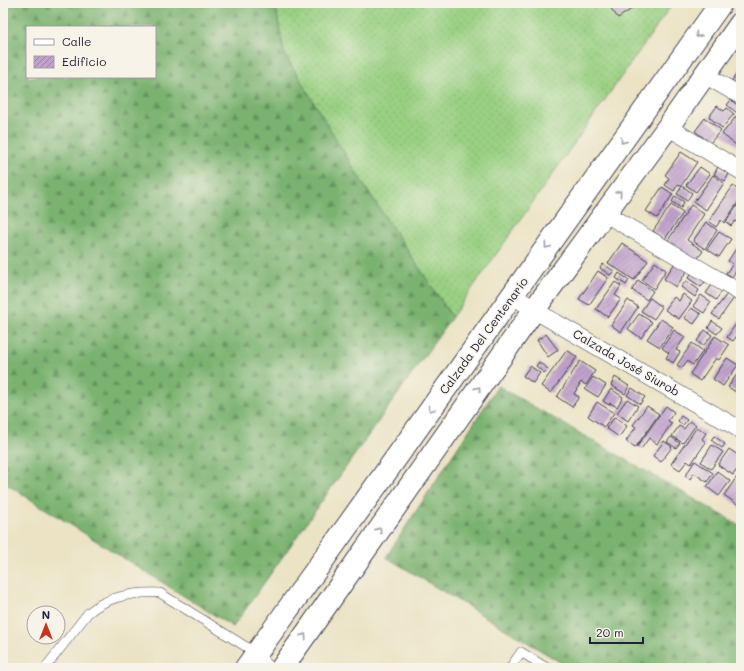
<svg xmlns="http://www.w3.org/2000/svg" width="744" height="671" font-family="Mali,sans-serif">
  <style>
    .grass { fill: url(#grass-dots); stroke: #5e795e }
    .forest { fill: url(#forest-firs); stroke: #4e6a56; fill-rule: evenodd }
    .building { fill: url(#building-hatch) }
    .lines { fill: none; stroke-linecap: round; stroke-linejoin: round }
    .lane-casing { stroke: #403f50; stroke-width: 10 }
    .street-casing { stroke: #403f50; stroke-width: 18 }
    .secondary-casing { stroke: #403f50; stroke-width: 24 }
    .lane { stroke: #fff; stroke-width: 9 }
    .street { stroke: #fff; stroke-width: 17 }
    .secondary { stroke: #fff; stroke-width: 22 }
    .oneway { stroke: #9c9ca7 }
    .labels { text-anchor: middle; stroke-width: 3; stroke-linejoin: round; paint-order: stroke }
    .street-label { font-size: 12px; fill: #22223b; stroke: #f7f3e8 }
  </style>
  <defs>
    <pattern id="grass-dots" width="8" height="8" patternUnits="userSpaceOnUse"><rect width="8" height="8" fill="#99d082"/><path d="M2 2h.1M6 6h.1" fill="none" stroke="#84b271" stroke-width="1.8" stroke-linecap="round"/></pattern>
    <pattern id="forest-firs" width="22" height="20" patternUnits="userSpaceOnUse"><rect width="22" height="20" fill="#7ab270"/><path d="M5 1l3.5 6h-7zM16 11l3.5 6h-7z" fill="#64905d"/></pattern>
    <pattern id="building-hatch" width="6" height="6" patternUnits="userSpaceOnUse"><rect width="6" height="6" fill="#c0a1cc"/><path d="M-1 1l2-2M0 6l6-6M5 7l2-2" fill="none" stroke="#9c83a7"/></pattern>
  </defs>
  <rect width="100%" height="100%" fill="#f7f3e8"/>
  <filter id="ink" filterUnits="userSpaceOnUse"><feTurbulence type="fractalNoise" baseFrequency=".025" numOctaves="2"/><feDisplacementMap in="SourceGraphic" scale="8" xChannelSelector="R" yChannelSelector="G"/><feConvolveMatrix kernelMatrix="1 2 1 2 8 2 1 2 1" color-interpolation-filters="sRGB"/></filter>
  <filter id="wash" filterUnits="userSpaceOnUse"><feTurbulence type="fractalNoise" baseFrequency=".012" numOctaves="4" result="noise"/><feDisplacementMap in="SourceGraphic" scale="16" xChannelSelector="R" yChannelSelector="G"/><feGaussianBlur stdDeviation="0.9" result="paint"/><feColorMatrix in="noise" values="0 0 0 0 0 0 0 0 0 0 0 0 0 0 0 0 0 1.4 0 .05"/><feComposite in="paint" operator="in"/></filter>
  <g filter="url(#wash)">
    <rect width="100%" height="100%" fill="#ebe3c4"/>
    <path class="grass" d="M275,3H673L452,317L363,184L284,53Z"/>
    <path class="forest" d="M3,3H275L284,53L363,184L452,317L233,627L3,482ZM27,27H155V77H27Z
      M498,386L741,526V668H570L386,557Z"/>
    <g id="blocks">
      <path class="building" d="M607,3H638L639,4L618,18Z
        M741,68V89L729,85Z
        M731,100L741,108L737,113L727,105Z
        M717,106L724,111L727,108L734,114L722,128L709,117Z
        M738,114L741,116V149L722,134Z
        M705,118L721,130L710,143L695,131Z
        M681,152L697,162L681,186L678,184L674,191L665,185L669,178L665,175Z
        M700,167L710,174L696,192L686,185Z
        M718,167L729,174L725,181L714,174Z
        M713,175L724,183L706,210L694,202Z
        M682,186L692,193L687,201L677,194Z
        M733,186L741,192V198L724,223L721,220L716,227L709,221Z
        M662,187L673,194L657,218L646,211Z
        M675,196L684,202L681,208L672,202Z
        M741,200V225L735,221L731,226L726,222Z
        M671,205L683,213L665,239L653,231Z
        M691,205L704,214L687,240L703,251L696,261L667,242Z
        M706,222L717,230L705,249L693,241Z
        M719,232L731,239L719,257L707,249Z
        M741,241V263L732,277L726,273L733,264L728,261Z
        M622,243L648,261L634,280L608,263Z
        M655,262L666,270L654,289L642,280Z
        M675,263L687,271L676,287L664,279Z
        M603,264L614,271L610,275L600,268Z
        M694,270L707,279L701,287L688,278Z
        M598,271L608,278L589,305L579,299Z
        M619,273L629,280L626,285L616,278Z
        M638,280L653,291L647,300L632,290Z
        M686,281L699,290L695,297L681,287Z
        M615,282L621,286L615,295L621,299L608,317L596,309Z
        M712,285L722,291L716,300L706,293Z
        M683,294L692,301L679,319L665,310L674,297L679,301Z
        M727,294L734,298L719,319L712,314Z
        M701,295L711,302L704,313L693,306Z
        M650,298L662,307L654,319L641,311Z
        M628,300L638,307L621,332L611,325Z
        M691,308L701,314L694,324L684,318Z
        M639,314L652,322L641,338L628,329Z
        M661,319L673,327L660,347L647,339Z
        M712,321L722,328L717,334L708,328Z
        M738,321L741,323V330L733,341L727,337Z
        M674,330L685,337L676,350L680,352L673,363L666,358L669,353L662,348Z
        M705,330L712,335L703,346L697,341Z
        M546,334L558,350L548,357L537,340Z
        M715,336L729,345L719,360L716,358L700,381L690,374Z
        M692,343L703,351L693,365L687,361L682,368L677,365Z
        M567,350L577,357L551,393L541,386Z
        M727,358L738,365L723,386L713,379Z
        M580,361L595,371L586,385L581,382L574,394L579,397L572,407L557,397Z
        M539,362L548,369L544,373L536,366Z
        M530,366L540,373L533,383L523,376Z
        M740,370L741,371V391L739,394L728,387Z
        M593,377L606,385L598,397L585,389Z
        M615,377L629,386L625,394L611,385Z
        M632,388L645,397L640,404L627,395Z
        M611,389L623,397L617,407L610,403L609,405L603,401Z
        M627,399L638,406L628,421L617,413Z
        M597,402L614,413L604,427L588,416Z
        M647,406L659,414L635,448L626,441L636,427L633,425Z
        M666,406L674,412L668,421L672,423L657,444L649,438L641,449L637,447Z
        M681,416L687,420L683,425L678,421Z
        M615,417L627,426L619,437L606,428Z
        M690,421L696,425L683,443L672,436L679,426L684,429Z
        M697,427L706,433L702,439L706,442L691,464L687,461L680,470L671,464Z
        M714,436L725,444L722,448L711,440Z
        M671,437L680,443L676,448L667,442Z
        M664,441L672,447L661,462L653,456Z
        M712,445L723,452L711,469L701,462Z
        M729,449L741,457V464L733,475L718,465Z
        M695,461L713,473L707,482L694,473L690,479L685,476Z
        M717,471L730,481L719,496L707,487Z
        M741,471V507L724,495Z"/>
    </g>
  </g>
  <g filter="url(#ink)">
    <use href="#blocks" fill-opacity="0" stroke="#403f50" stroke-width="1"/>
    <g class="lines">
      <defs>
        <path id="lane" d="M45,668L88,613C108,596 134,592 160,593L256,653L272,668
          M510,668L521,652L547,668"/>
        <path id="street" d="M705,75L741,96
          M668,127L741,171
          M604,213L741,293
          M513,295L534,310L741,430"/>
        <path id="secondary" d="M246,668L721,3
          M282,668L534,310L668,127L741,23"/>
      </defs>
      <use href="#lane" class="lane-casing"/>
      <use href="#street" class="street-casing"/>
      <use href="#secondary" class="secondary-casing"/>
      <use href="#lane" class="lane"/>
      <use href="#street" class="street"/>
      <use href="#secondary" class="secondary"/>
    </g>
    <defs><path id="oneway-chevron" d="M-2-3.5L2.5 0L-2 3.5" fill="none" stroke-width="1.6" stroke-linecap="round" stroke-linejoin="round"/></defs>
    <g class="oneway">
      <use href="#oneway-chevron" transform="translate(698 35) rotate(126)"/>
      <use href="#oneway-chevron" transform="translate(623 141) rotate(126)"/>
      <use href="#oneway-chevron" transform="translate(619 193) rotate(-53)"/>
      <use href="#oneway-chevron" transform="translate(547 246) rotate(126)"/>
      <use href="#oneway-chevron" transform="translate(478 389) rotate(-55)"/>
      <use href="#oneway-chevron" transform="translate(431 409) rotate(126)"/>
      <use href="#oneway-chevron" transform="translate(379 530) rotate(-55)"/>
      <use href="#oneway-chevron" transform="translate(304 636) rotate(-55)"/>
    </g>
  </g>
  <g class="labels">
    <g class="street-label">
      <text transform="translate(484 336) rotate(-54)" y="4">Calzada Del Centenario</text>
      <text transform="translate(626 363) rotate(30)" y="4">Calzada José Siurob</text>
    </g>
  </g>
  <rect width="744" height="671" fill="none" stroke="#f7f3e8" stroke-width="16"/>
  <rect x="26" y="26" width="130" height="52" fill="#f7f3e8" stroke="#a29fa3"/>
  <rect x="34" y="39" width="20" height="6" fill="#ffffff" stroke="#a29fa3"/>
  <text x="62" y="46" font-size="12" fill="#22223b">Calle</text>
  <rect x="34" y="56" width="20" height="12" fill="url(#building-hatch)" stroke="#a29fa3"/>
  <text x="62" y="66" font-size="12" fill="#22223b">Edificio</text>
  <g transform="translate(46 625)"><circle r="19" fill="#f7f3e8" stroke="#a29fa3"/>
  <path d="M0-3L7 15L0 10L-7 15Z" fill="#c8321e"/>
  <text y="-6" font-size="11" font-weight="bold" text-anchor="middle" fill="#22223b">N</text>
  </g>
  <path d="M590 637v6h53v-6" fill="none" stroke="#22223b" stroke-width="2"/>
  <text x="596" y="637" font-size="12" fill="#22223b" stroke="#f7f3e8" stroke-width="3" paint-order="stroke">20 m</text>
</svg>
